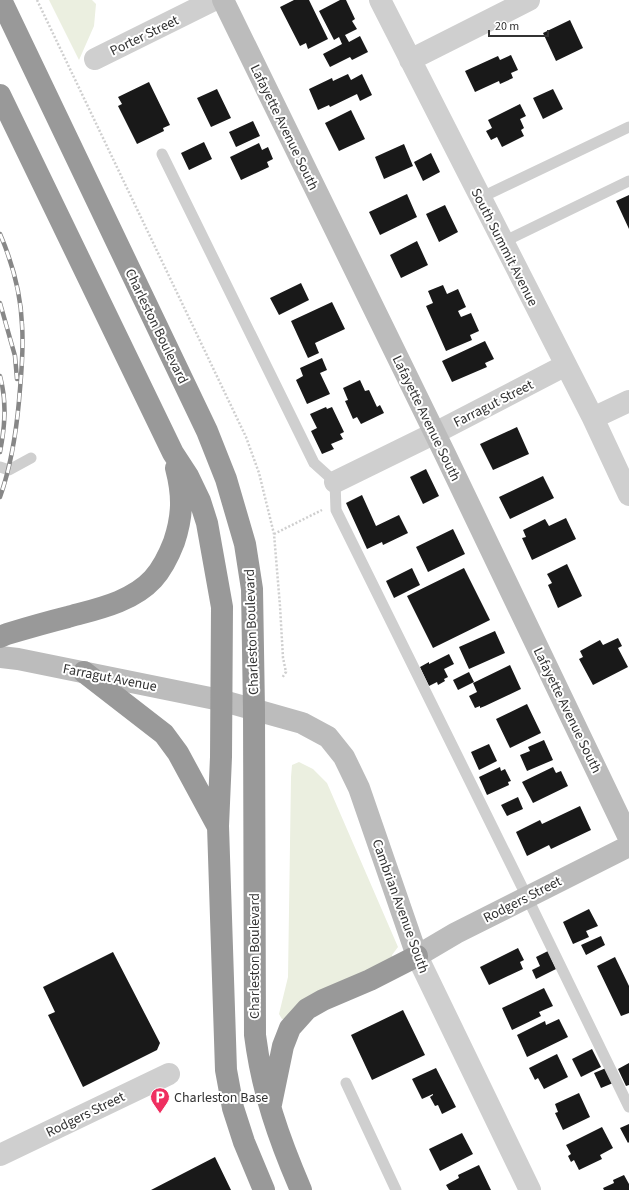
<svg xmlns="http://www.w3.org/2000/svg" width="629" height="1190" font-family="'Source Sans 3',sans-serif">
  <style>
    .green { fill: #ebefe0 }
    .building { fill: #191919 }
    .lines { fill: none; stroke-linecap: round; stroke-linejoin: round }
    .path { stroke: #cfcfcf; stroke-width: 2.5; stroke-dasharray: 2 2; stroke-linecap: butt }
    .lane { stroke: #cfcfcf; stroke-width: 11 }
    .street { stroke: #cfcfcf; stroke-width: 22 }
    .secondary { stroke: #bcbcbc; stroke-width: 22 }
    .highway { stroke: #999; stroke-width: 22 }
    .rail-casing { stroke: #878787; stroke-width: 4.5 }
    .rail { stroke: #fff; stroke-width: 3; stroke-dasharray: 9; stroke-linecap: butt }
    .labels { text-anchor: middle; stroke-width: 4; stroke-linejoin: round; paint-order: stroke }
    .street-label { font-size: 14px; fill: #323232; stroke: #fff }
    .poi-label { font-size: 14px; fill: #323232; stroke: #fff; text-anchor: start }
  </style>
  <rect width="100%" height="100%" fill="#fff"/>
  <path class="green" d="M49,0H92L96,4L94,26L79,60Z
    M299,762L313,769L327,783L398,947L392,955L393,962L289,1019H282L279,1014L288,977L291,777L292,765Z"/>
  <path class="building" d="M294,0H309L328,39L308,49L306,43L300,46L280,7Z
    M340,0H346L355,19L352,21L357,29L345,35L349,42L360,36L368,52L352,60L350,57L330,67L323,54L342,44L339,37L334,40L319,11Z
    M570,20L583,48L556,61L543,33Z
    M511,55L518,70L511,73L513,78L500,84L499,81L475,92L465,71L498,56L500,60Z
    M348,74L351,80L362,74L372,95L360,101L357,94L330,107L329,105L318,110L309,89L332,78L333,81Z
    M149,82L170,125L163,128L164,131L137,144L118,106L122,104L118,97Z
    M217,89L231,118L211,127L197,98Z
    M553,89L563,109L543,119L533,98Z
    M520,104L526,116L520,119L524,128L521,130L524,136L502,147L497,137L491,140L486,131L492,128L488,120Z
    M351,110L365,139L339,151L325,123Z
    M253,121L260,136L236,147L229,132Z
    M204,142L212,159L189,170L181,153Z
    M259,143L262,150L268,147L273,159L267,162L269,167L241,180L230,157Z
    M404,144L413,166L384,179L375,157Z
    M431,153L440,172L423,181L414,162Z
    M407,194L417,217L380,235L369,212Z
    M629,195V229L616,201Z
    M445,205L458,232L439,242L426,214Z
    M417,241L428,265L401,278L390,255Z
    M301,283L309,300L279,315L270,298Z
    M443,285L447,294L458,289L466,307L458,311L461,317L471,313L479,331L470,335L472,340L446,351L426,306L433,303L428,291Z
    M332,302L345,329L315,343L319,353L308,358L291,321Z
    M485,341L494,359L485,363L487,367L452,382L442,361Z
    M322,358L327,370L320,373L330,394L307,404L296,380L303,376L300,368Z
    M360,380L365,391L369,390L377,407L380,405L384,413L361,424L357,417L353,419L345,401L348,400L343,388Z
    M326,407L327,409L332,407L344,432L340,434L343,439L331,444L334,449L322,454L311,431L317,428L310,414Z
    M517,427L529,454L493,470L480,444Z
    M426,469L439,496L423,504L410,477Z
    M543,476L554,498L510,519L499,497Z
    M362,495L376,526L399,515L408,533L383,545L382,542L367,549L346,503Z
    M566,518L576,539L532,560L522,538L526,537L523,530L545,519L549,526Z
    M453,529L465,554L428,572L416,547Z
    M567,564L582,596L558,608L548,585L552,583L547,574Z
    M412,568L420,585L394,598L386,581Z
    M464,568L490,620L433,648L407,596Z
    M495,631L505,653L469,669L459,647Z
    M618,638L622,646L618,648L628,667L593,685L579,659L583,657L580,651L600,640L603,645Z
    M449,654L454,664L444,669L448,677L444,679L445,681L438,685L437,682L429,686L420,667L429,662V664Z
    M510,665L521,689L485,706L480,708V706L475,708L469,696L477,692L473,683Z
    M469,672L474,682L458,690L453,680Z
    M527,704L541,733L510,748L496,719Z
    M544,740L553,760L527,771L520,755L530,751L528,747Z
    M489,744L497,761L479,770L471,752Z
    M500,767L501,771L505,769L511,781L508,782L509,785L487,795L479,777Z
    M553,767L556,773L561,771L568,786L533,803L522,782Z
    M518,797L523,809L507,816L501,805Z
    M580,806L591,830L551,849L549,845L527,856L516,832L540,820L542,824Z
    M589,909L598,926L586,931L589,937L573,944L563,922Z
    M601,936L605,945L586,955L581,945Z
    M518,948L524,960L520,962L523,969L489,985L480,967Z
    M548,951L556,969L536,979L532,970L540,966L536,957Z
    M113,952L160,1043L157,1050L83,1087L48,1015L55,1012L43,987Z
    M615,957L629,986V1013L621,1016L597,966Z
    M544,988L553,1006L539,1012L541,1016L512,1030L502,1008Z
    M403,1010L425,1055L372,1080L351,1035Z
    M559,1019L568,1037L527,1057L517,1035L545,1021L546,1025Z
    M592,1049L601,1067L581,1077L572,1059Z
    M557,1054L568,1077L544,1089L538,1078L535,1080L529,1068Z
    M629,1063V1085L626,1086L618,1069Z
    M436,1068L456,1107L442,1114L438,1105L435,1106L430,1097L433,1095V1094L422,1099L412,1079Z
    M606,1068L613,1083L601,1088L594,1073Z
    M579,1093L590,1117L563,1130L555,1113L558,1112L555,1104Z
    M629,1124V1142L628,1143L620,1128Z
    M602,1127L613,1148L600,1155L602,1159L579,1170L574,1160L571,1162L568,1156L571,1154L566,1145Z
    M462,1133L473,1154L440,1171L429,1149Z
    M215,1157L231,1190H151Z
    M479,1165L491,1190H449L446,1185L459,1178L458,1175Z
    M624,1175L629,1184V1190H604L603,1188L614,1183L613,1180Z"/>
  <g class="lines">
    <path class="path" d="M37,0L246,437L259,473L274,534L280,606L283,658L286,672L282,678
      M274,534L322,510"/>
    <path class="lane" d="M162,154L314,463L335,482L336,510L527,897L629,1107
      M480,198L629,127
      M503,242L629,181
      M0,467L9,470L31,458
      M346,1083L396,1190"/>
    <path class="street" d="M380,0L593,418L629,495
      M95,59L214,0
      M410,60L529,0
      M593,418L629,401
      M335,482L435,433L566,365
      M417,956L530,1190
      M0,1155L169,1074"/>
    <path class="secondary" d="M223,0L444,452L629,838
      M0,657L18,659L220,700L302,723L328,737L344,757L359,788L417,956L456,933L629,846"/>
    <path class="highway" d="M1,0L207,431L226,479L245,544L252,589L254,710L255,1035C262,1091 279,1139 301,1190
      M0,95L173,453L188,476L200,501L207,523L222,607L221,757L218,826L226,1070L233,1108L244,1142L264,1190
      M0,637L7,634C27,628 48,622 68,617C97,609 132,602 153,579C163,568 169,555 174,542C183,515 183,495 176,468
      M84,672L164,734L178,753L217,825
      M271,1104L283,1046L290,1028L307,1009L323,1000L370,980L417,956"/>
    <defs>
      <path id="rail" d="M0,234C12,262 21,295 22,325C24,351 21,376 19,401C16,434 11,466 0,497
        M0,303L15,356L17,379
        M0,376C7,402 5,426 0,452"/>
    </defs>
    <use href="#rail" class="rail-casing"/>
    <use href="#rail" class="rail"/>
  </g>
  <defs>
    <symbol id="parking-pin" viewBox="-11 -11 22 30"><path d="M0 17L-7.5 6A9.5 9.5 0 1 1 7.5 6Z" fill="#ef2f60" stroke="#fff"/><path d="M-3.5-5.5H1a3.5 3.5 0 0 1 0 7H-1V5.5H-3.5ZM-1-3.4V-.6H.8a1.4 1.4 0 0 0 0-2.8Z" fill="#fff"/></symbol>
  </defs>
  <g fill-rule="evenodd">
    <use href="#parking-pin" x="149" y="1086" width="22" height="30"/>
  </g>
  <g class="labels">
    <g class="street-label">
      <text transform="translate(144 35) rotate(-26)" y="5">Porter Street</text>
      <text transform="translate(285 127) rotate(64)" y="5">Lafayette Avenue South</text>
      <text transform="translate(505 247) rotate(63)" y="5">South Summit Avenue</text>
      <text transform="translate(157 326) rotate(64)" y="5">Charleston Boulevard</text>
      <text transform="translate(493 403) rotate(-27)" y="5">Farragut Street</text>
      <text transform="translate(427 418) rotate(64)" y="5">Lafayette Avenue South</text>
      <text transform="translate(251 632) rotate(-92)" y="5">Charleston Boulevard</text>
      <text transform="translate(110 677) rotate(11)" y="5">Farragut Avenue</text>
      <text transform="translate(568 710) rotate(64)" y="5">Lafayette Avenue South</text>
      <text transform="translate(522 899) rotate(-27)" y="5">Rodgers Street</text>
      <text transform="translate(401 906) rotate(70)" y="5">Cambrian Avenue South</text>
      <text transform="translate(254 956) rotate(-90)" y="5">Charleston Boulevard</text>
      <text transform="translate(85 1114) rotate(-26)" y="5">Rodgers Street</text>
    </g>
    <g class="poi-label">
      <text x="174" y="1102">Charleston Base</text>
    </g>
  </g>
  <path d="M489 30v6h59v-6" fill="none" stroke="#323232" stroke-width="2"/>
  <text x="495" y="30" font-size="12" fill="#323232" stroke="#ffffff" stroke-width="3" paint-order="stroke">20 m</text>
</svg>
